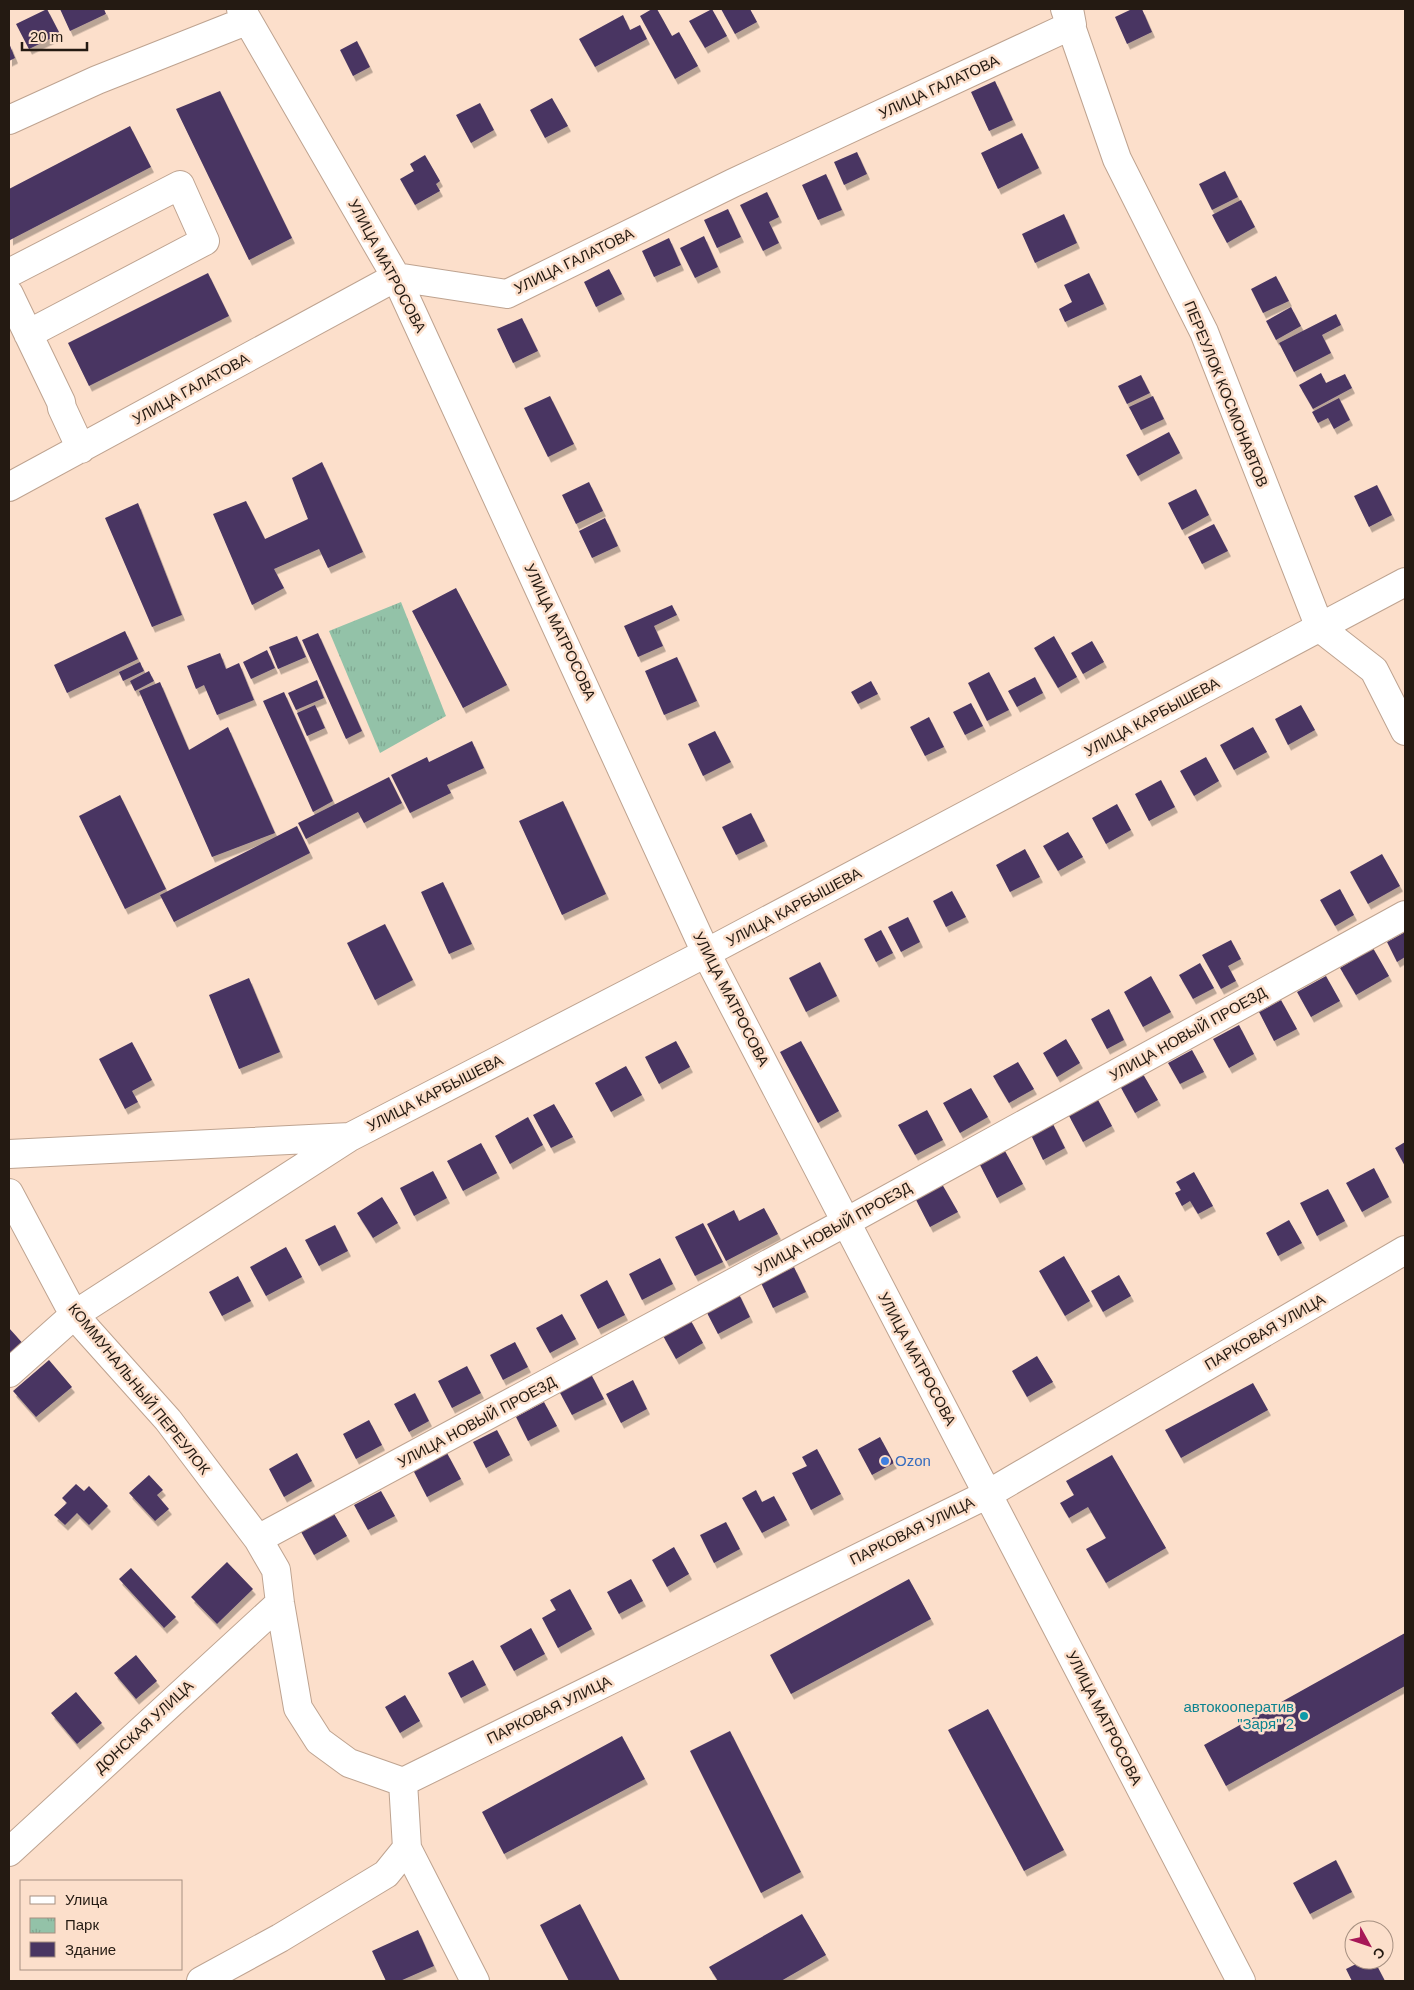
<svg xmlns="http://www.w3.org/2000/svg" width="1414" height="1990" font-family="Helvetica,sans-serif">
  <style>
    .park { fill: url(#park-tufts) }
    .building { fill: #493662; filter: url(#shadow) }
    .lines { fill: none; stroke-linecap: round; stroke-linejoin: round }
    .minor-casing { stroke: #bea390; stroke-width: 30 }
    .minor { stroke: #fff; stroke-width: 28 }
    .shop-dot { fill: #3f7fe0; stroke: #fcdfcb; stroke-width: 2 }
    .culture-dot { fill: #0f9aa8; stroke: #fcdfcb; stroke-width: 2 }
    .labels { text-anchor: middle; stroke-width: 5; stroke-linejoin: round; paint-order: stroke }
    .street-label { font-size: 15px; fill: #241a12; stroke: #fcdfcb }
    .shop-label { font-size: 15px; fill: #366cbe; stroke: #fcdfcb; text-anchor: start }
    .culture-label { font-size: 15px; fill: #0d838f; stroke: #fcdfcb; text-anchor: end }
  </style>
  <defs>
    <pattern id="park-tufts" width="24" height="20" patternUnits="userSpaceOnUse" patternTransform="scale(1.25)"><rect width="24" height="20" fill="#93c2a8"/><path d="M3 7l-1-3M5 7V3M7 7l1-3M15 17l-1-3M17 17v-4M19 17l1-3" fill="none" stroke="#7fa690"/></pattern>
    <filter id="shadow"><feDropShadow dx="3" dy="5.5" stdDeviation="0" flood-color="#0004"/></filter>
  </defs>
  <rect width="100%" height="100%" fill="#fcdfcb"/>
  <path class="park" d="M401,602L446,716L380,753L329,631Z"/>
  <path class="building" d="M47,9L60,34L29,49L16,24Z
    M60,9H104L106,14L70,31Z
    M652,9H657L672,36L679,32L698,66L675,79L640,16Z
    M712,9L727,36L705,48L689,21Z
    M721,9H750L757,22L735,34Z
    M1132,9H1142L1152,32L1127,44L1115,17Z
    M623,15L630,30L640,25L647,39L595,67L579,39Z
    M357,41L370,67L353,76L340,50Z
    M9,43L15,58L9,61Z
    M995,81L1013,120L989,131L971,92Z
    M220,91L292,238L249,260L176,109Z
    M552,98L568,126L545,138L530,110Z
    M480,103L494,130L471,143L456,115Z
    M130,126L151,167L10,240L9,189Z
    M1022,133L1039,168L998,189L981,153Z
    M857,152L867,174L844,185L834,162Z
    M425,155L440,181L436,184L440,191L415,205L400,179L414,171L410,164Z
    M1225,171L1238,197L1212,210L1199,184Z
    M826,174L842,210L818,220L802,185Z
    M767,192L779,217L769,222L779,243L763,251L740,205Z
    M1241,200L1255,227L1227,243L1212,215Z
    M728,209L741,237L717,248L704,220Z
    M1064,214L1077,243L1035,263L1022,234Z
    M704,236L718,267L695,278L680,248Z
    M669,238L681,265L654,277L642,251Z
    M609,269L622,294L596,307L584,282Z
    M208,273L229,316L89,386L68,343Z
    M1089,273L1104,304L1065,322L1059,309L1072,302L1064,285Z
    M1276,276L1289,301L1263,313L1251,289Z
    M1291,307L1301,326L1276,340L1266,321Z
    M1336,314L1341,325L1322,335L1331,353L1294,372L1279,343Z
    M522,318L538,351L513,363L497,329Z
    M1321,373L1326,383L1345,374L1352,388L1313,409L1299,385Z
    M1141,375L1150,393L1127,404L1118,386Z
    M550,396L574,444L548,457L524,408Z
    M1153,396L1164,419L1141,430L1129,407Z
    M1339,398L1350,420L1334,429L1328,418L1318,423L1312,412Z
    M1169,432L1180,453L1138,476L1126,455Z
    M322,462L363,552L328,568L319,549L274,569L284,588L252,605L213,514L246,501L265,539L308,519L292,478Z
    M589,482L603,511L576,524L562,495Z
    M1377,485L1392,515L1369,527L1354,496Z
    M1196,489L1209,515L1182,530L1168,503Z
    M138,503L182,615L152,627L105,518Z
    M605,518L618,546L592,558L579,531Z
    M1214,524L1228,551L1202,564L1188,537Z
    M456,588L507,685L463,708L412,611Z
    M672,605L677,615L654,626L663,646L638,657L624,626Z
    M125,631L138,659L67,693L54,665Z
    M318,633L362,731L346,739L302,640Z
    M297,636L306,657L278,669L269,647Z
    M1054,636L1077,677L1058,688L1034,648Z
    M1092,641L1104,662L1083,674L1071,653Z
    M267,650L275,668L251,679L243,662Z
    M220,653L226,669L239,663L254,700L217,715L204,685L196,689L187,666Z
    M677,657L697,701L664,715L645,671Z
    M140,662L144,671L123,681L119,672Z
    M149,671L154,681L135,691L130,681Z
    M989,672L1009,710L987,721L968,683Z
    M1035,677L1043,693L1017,707L1008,691Z
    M317,680L324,698L296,710L288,693Z
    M871,681L878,694L858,704L851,692Z
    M160,682L189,750L228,727L275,833L212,857L139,691Z
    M284,692L333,801L313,812L263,701Z
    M971,703L983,726L965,735L953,712Z
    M315,705L325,728L307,736L297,713Z
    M1301,705L1315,730L1288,745L1275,719Z
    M929,717L944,747L925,756L910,727Z
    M1253,727L1267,752L1234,770L1220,745Z
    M715,731L731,762L703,776L688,744Z
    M472,741L484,768L447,785L451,793L410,813L391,775L427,757L429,762Z
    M1206,757L1219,781L1194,796L1180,771Z
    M389,777L402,803L364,823L358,812L306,839L298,823Z
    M1161,780L1175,807L1149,821L1135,794Z
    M120,795L166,889L125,909L79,816Z
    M563,801L606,894L562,915L519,821Z
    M1117,804L1131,830L1106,844L1092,818Z
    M751,813L765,841L736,855L722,827Z
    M297,826L310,853L174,922L160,895Z
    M1068,832L1083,857L1058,871L1043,846Z
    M1025,849L1040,877L1010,892L996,865Z
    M1382,854L1400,886L1368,904L1350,872Z
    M443,882L472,944L449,954L421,892Z
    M1340,889L1354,915L1335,926L1320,900Z
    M952,891L966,917L946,927L933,901Z
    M908,917L920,942L901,952L888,927Z
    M385,924L413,980L375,1000L347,943Z
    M881,930L893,953L876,962L864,939Z
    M1405,932V957L1397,962L1387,942Z
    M1231,940L1241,959L1228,966L1236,981L1221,989L1202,955Z
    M1373,948L1389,976L1356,995L1340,968Z
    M820,962L837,996L806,1012L789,978Z
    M1200,963L1214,988L1193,999L1179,975Z
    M1151,976L1171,1012L1143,1027L1124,992Z
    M1326,976L1340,1001L1311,1017L1297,992Z
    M249,978L280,1052L239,1069L209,995Z
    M1281,1000L1297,1029L1274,1041L1259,1012Z
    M1109,1009L1124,1040L1107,1049L1091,1019Z
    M1239,1025L1254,1054L1229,1068L1213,1039Z
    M1066,1039L1080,1063L1057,1077L1043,1053Z
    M676,1041L690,1067L659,1084L645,1057Z
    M801,1041L839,1111L818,1123L780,1052Z
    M132,1042L152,1080L132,1091L138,1102L125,1109L99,1059Z
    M1192,1050L1204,1072L1180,1084L1168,1063Z
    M1018,1062L1034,1089L1009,1103L993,1076Z
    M626,1066L642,1095L611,1112L595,1083Z
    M1143,1074L1158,1100L1135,1113L1120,1086Z
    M971,1088L988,1117L960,1133L943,1103Z
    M1097,1098L1112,1126L1083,1142L1068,1114Z
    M554,1104L573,1137L551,1148L533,1115Z
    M927,1110L943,1140L915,1155L898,1125Z
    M528,1117L543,1145L510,1164L495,1136Z
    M1053,1124L1065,1148L1043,1160L1031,1135Z
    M1405,1142V1166L1395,1148Z
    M481,1143L497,1173L463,1191L447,1161Z
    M1005,1151L1023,1184L997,1198L980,1165Z
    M1374,1168L1389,1197L1362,1212L1346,1183Z
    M433,1171L447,1198L414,1216L400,1188Z
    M1194,1172L1213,1206L1198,1214L1190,1201L1182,1206L1175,1193L1181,1190L1176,1182Z
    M942,1184L958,1212L930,1227L915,1198Z
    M1328,1189L1345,1221L1317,1236L1300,1203Z
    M382,1197L398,1223L373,1238L357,1213Z
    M764,1208L778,1234L726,1261L707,1224L734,1210L739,1221Z
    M1289,1220L1302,1243L1278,1256L1266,1233Z
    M703,1223L723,1262L695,1276L675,1237Z
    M335,1225L348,1251L319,1266L305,1240Z
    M286,1247L302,1277L266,1296L250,1267Z
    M1064,1256L1090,1301L1065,1316L1039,1271Z
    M660,1258L673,1284L642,1300L629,1274Z
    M794,1267L806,1292L773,1308L761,1283Z
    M1119,1275L1131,1296L1103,1312L1091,1291Z
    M238,1276L251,1301L222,1316L209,1292Z
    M607,1280L625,1315L598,1329L580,1295Z
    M738,1292L750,1317L718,1334L705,1309Z
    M562,1314L576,1339L550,1353L536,1328Z
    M690,1319L703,1343L676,1359L662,1334Z
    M9,1328L26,1347L9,1363Z
    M515,1342L528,1367L503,1380L490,1355Z
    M1037,1356L1053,1382L1027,1397L1012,1371Z
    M49,1360L72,1387L36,1417L13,1391Z
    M467,1366L481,1393L452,1408L438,1381Z
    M591,1374L604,1399L572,1415L559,1391Z
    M633,1380L647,1409L621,1423L606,1394Z
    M1253,1383L1268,1410L1181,1458L1165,1430Z
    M415,1393L429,1421L409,1432L394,1404Z
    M544,1402L557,1426L528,1441L516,1417Z
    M369,1420L382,1445L356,1459L343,1434Z
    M497,1430L510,1455L486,1468L473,1442Z
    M880,1437L894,1463L872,1475L858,1449Z
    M817,1449L841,1494L811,1510L792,1473L807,1466L802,1457Z
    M297,1453L312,1481L284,1497L269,1469Z
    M447,1453L461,1479L427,1497L413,1470Z
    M1112,1455L1166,1548L1106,1583L1086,1549L1106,1538L1088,1507L1069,1518L1060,1503L1074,1495L1066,1481Z
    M149,1475L163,1490L157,1495L169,1509L155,1521L129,1493Z
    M76,1484L84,1491L89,1486L108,1506L89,1525L77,1513L65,1525L54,1515L67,1503L62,1498Z
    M756,1490L762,1502L774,1496L787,1520L762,1533L742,1498Z
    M381,1491L395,1516L368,1530L354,1505Z
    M333,1512L347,1536L314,1555L300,1530Z
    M726,1522L740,1549L714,1563L700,1535Z
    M674,1547L689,1574L667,1587L652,1560Z
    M227,1562L253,1589L217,1624L191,1597Z
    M131,1568L176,1617L164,1628L119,1579Z
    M631,1579L643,1601L619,1614L607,1592Z
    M909,1579L931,1619L791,1694L770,1655Z
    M570,1589L592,1629L558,1648L542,1618L556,1610L550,1600Z
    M531,1628L545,1654L514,1671L500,1646Z
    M1405,1633V1686L1226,1786L1204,1745Z
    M136,1655L157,1681L136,1699L114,1673Z
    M473,1660L486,1685L461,1698L448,1673Z
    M76,1692L102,1723L77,1744L51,1713Z
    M405,1695L420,1721L400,1733L385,1707Z
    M988,1709L1064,1850L1024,1871L948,1730Z
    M730,1731L801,1872L761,1893L690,1751Z
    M622,1736L645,1779L504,1854L482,1812Z
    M1336,1860L1352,1892L1310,1914L1293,1883Z
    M580,1904L620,1981H569L540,1925Z
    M802,1914L826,1955L781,1981H718L709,1967Z
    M418,1930L434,1966L400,1981H386L372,1951Z
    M1364,1960H1374L1385,1981H1352L1346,1969Z"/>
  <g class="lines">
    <defs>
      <path id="minor" d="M241,9L396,277L706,953L1241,1981
        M1065,9L1117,159L1204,332L1320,628L1374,670L1405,731
        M9,120L97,80L246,21
        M9,273L180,185L205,241L28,334
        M9,294L61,402L62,408L81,449
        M9,487L396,277L507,294L733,183L1072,25L1069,9
        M9,1154L350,1137L706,953L1405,582
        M9,1193L74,1315L168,1420L258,1539L276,1570L280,1603L298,1708L319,1741L349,1763L403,1782L407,1848L475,1981
        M9,1373L74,1315L350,1137
        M258,1539L846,1222L1405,915
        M403,1782L988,1494L1405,1250
        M9,1852L280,1603
        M201,1981L280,1938L386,1874L407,1848"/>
    </defs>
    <use href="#minor" class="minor-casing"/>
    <use href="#minor" class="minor"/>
  </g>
  <circle class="shop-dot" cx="885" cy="1461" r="5"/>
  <circle class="culture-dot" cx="1304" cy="1716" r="5"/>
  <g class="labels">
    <g class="street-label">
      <text transform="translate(939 87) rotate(-25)" y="5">УЛИЦА ГАЛАТОВА</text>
      <text transform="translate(574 261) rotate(-26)" y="5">УЛИЦА ГАЛАТОВА</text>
      <text transform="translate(387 266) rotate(62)" y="5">УЛИЦА МАТРОСОВА</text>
      <text transform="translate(191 389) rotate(-29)" y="5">УЛИЦА ГАЛАТОВА</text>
      <text transform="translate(1226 394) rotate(68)" y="5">ПЕРЕУЛОК КОСМОНАВТОВ</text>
      <text transform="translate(560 632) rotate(65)" y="5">УЛИЦА МАТРОСОВА</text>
      <text transform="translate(1152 717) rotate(-28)" y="5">УЛИЦА КАРБЫШЕВА</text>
      <text transform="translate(794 907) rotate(-28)" y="5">УЛИЦА КАРБЫШЕВА</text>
      <text transform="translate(731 999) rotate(63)" y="5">УЛИЦА МАТРОСОВА</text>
      <text transform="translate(1188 1034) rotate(-29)" y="5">УЛИЦА НОВЫЙ ПРОЕЗД</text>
      <text transform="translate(435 1093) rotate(-27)" y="5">УЛИЦА КАРБЫШЕВА</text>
      <text transform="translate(833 1229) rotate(-29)" y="5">УЛИЦА НОВЫЙ ПРОЕЗД</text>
      <text transform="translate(1265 1332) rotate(-30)" y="5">ПАРКОВАЯ УЛИЦА</text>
      <text transform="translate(917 1359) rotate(62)" y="5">УЛИЦА МАТРОСОВА</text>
      <text transform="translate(139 1389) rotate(51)" y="5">КОММУНАЛЬНЫЙ ПЕРЕУЛОК</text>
      <text transform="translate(477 1422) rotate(-28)" y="5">УЛИЦА НОВЫЙ ПРОЕЗД</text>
      <text transform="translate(912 1531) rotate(-26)" y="5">ПАРКОВАЯ УЛИЦА</text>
      <text transform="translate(549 1710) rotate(-26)" y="5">ПАРКОВАЯ УЛИЦА</text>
      <text transform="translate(1104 1718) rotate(63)" y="5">УЛИЦА МАТРОСОВА</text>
      <text transform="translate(144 1727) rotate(-43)" y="5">ДОНСКАЯ УЛИЦА</text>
    </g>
    <g class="shop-label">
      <text x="895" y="1466">Ozon</text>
    </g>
    <g class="culture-label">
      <text x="1294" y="1712">автокооператив<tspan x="1294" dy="17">"Заря" 2</tspan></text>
    </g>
  </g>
  <rect width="1414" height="1990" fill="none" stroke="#241a12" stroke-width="20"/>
  <rect x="20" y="1880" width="162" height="90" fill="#fcdfcb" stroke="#a69081"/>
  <rect x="30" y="1896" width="25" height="8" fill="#ffffff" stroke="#a69081"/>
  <text x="65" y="1905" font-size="15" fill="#241a12">Улица</text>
  <rect x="30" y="1918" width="25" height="15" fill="url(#park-tufts)" stroke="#a69081"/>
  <text x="65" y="1930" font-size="15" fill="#241a12">Парк</text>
  <rect x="30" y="1942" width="25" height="15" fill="#493662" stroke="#a69081"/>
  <text x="65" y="1955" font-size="15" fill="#241a12">Здание</text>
  <g transform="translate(1369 1945) rotate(130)"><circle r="24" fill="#fcdfcb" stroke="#a69081"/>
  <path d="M0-4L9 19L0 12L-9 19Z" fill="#a71857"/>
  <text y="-8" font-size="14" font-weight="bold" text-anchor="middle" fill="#241a12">С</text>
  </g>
  <path d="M22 42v8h65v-8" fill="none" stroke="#241a12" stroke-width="2.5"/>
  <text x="30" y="42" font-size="15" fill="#241a12" stroke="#fcdfcb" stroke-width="4" paint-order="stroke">20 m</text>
</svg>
